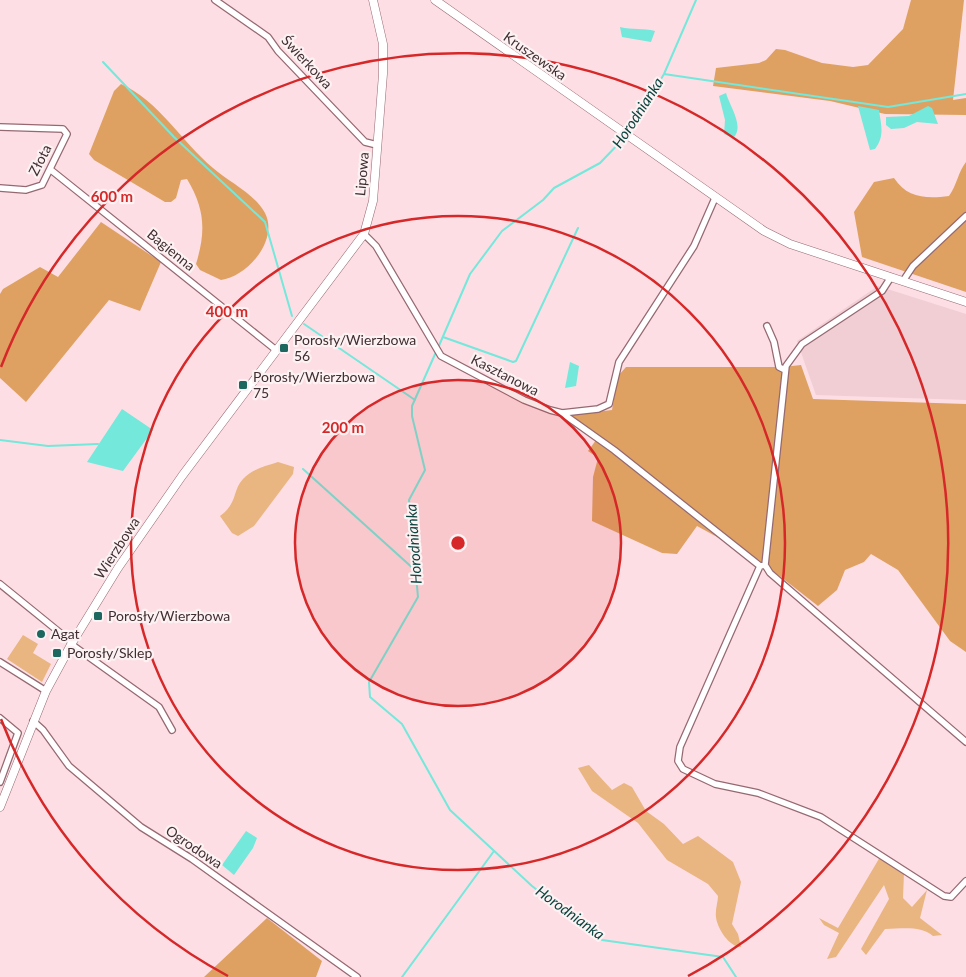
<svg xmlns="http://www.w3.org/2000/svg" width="966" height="977" font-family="Lato,sans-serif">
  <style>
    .built { fill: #f1cdd4 }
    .green { fill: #e9b581 }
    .forest { fill: #dea162 }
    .water { fill: #73e8db }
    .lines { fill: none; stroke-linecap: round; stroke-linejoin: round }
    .stream { stroke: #73e8db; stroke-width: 2 }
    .minor-casing { stroke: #956972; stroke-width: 8 }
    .tertiary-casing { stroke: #956972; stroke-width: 9 }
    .minor { stroke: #fff; stroke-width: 5.5 }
    .tertiary { stroke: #fff; stroke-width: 8 }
    .ring { fill: none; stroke: #d62828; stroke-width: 2.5 }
    .poi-dot { fill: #1c6760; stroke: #fcf2f3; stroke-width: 2 }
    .labels { text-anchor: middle; stroke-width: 4.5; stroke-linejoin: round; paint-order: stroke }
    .street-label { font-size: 14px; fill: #412e31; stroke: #fcf2f3 }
    .poi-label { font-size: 14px; fill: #412e31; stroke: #fcf2f3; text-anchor: start }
    .water-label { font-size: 15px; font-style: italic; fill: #0c433e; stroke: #fcf2f3 }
    .centre { fill: #d62828; stroke: #fcf2f3; stroke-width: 2.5 }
    .ring-label { font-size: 15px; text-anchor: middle; font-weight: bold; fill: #d62828; stroke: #fcf2f3; stroke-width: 4.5; stroke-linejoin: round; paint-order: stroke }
  </style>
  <rect width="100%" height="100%" fill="#fddee4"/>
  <path class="built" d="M878,286L966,314V400L816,395L797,341Z"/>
  <path class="green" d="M278,462L294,467L293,474L254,526L238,536L232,533L220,516C238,503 232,491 243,479C252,469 266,466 278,462Z
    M23,635L38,644L33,653L51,664L42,682L7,659Z
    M589,765L612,790L624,783L632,787L646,811L664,824L683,844L698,836L733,862L741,882L732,924L738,934L741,947C729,947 717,928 716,917C715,910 718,902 718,896L708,884L667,860L638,823L592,791L578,768Z
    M880,857L904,873L903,898L912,907L927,890L920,918L942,935L933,936C920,925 901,929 885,929L866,955L861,949L889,899L884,885L836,957L827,959L839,933L824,925L819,918L838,928Z"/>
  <path class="forest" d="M911,0H964L953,100L966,98V115L885,114L830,101L713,86L716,68L759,63L766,60L776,49L785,50L822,63L853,67L868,65L903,29Z
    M121,84C158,100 182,142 213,168C229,182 255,194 265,213C279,240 247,277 221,280L200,270L196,264C206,231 205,209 187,179L181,180L176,198L171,202H165L94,160L89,154L114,91Z
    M966,162V292L862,257L854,212L874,182L894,178C907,198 926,199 949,196C957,185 958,172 966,162Z
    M101,222L161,262L140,311L109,300L26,402L0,378V294L3,289L40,267L58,277Z
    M801,365L813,399L966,404V652L950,641L898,570L871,554L864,562L845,570L837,590L818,606L759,560L697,526L677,554L662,553L592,521L593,477L598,458L588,451L599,436L571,415L612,410L618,376L626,367H783Z
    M267,918L322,961L316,977H204Z"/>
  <path class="water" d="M620,27C632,30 643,28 655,31L651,42L622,37Z
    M726,93C730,107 745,127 733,138L724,134L725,120L719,96Z
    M858,106L879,110C881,125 885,136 875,149L870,150Z
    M928,106L932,108L938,124L917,122L904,128L891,129L886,125V117L909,116Z
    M570,362L579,366L576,386L565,388Z
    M122,409L153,430L123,471L87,462Z
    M246,831L257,838L253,848L234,875L222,865Z"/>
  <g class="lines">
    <path class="stream" d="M103,62L174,137L265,222L292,316
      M664,74L888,107L966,94
      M628,134L664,74L696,0
      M304,324L415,400
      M443,337L513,362L516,361L578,228
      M438,348L470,274L502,231L543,200L554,188L600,163L625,137
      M436,352L412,406V416L425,470L409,500L418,597L369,682L370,697L402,724L450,810L532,886L602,940L723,957L736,977
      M0,440L48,446L98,444
      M303,469L416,571
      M402,977L494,851"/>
    <defs>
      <path id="minor" d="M215,0L268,37L278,51L365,142L377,145
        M0,127L63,129L67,134L42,185L26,190L0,188
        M51,170L276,350
        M364,234L376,246L441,356L524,400L550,410L562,413L598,409L609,404L619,362L694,246L715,198
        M891,277L882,291L802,344L786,366L765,565L770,573L966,742
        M903,281L913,266L966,216
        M767,326L774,342L779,367L785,370
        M562,413L614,450L760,566
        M765,565L760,566L680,747L678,761L683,769L715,784L758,793L821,817L944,896L951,897L966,881
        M0,584L69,640L75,647L159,707L172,730
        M0,662L46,691
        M0,718L18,733L0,782
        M33,721L43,730L69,766L141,827L192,859L357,977"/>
      <path id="tertiary" d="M435,0L764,231L790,244L966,302
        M0,807L46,691L72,643L118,568L182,476L364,234L373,201L383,74V44L373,0"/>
    </defs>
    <use href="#minor" class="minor-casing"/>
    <use href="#tertiary" class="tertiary-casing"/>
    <use href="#minor" class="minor"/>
    <use href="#tertiary" class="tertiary"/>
  </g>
  <circle cx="458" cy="543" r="163" fill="#d62828" fill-opacity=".12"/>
  <g class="ring">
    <circle cx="458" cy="543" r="163"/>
    <circle cx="458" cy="543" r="327"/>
    <path d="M228 976A490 490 0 0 1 1 719M1 367A490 490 0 1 1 688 976"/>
  </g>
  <g class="poi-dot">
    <rect x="279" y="343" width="10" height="10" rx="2.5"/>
    <rect x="238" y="380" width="10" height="10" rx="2.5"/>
    <rect x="93" y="611" width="10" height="10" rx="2.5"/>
    <circle cx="41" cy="634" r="5"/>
    <rect x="52" y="648" width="10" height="10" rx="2.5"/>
  </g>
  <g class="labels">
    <g class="street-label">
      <text transform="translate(535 56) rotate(35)" y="5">Kruszewska</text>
      <text transform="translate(307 62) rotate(47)" y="5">Świerkowa</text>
      <text transform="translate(40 160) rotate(-63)" y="5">Złota</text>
      <text transform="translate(362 174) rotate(-85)" y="5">Lipowa</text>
      <text transform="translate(171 250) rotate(39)" y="5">Bagienna</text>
      <text transform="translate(505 375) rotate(27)" y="5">Kasztanowa</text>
      <text transform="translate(117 548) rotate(-57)" y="5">Wierzbowa</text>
      <text transform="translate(194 847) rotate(34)" y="5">Ogrodowa</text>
    </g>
    <g class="poi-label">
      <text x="294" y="345">Porosły/Wierzbowa<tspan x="294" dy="16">56</tspan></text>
      <text x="253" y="382">Porosły/Wierzbowa<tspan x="253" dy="16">75</tspan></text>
      <text x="108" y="621">Porosły/Wierzbowa</text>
      <text x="51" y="639">Agat</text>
      <text x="67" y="658">Porosły/Sklep</text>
    </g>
    <g class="water-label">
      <text transform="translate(638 113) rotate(-57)" y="5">Horodnianka</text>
      <text transform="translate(414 544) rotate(-94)" y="5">Horodnianka</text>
      <text transform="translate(570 913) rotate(36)" y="5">Horodnianka</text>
    </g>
  </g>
  <circle cx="458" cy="543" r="8" class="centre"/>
  <g class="ring-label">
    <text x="112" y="202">600 m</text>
    <text x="227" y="317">400 m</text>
    <text x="343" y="433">200 m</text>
  </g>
</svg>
